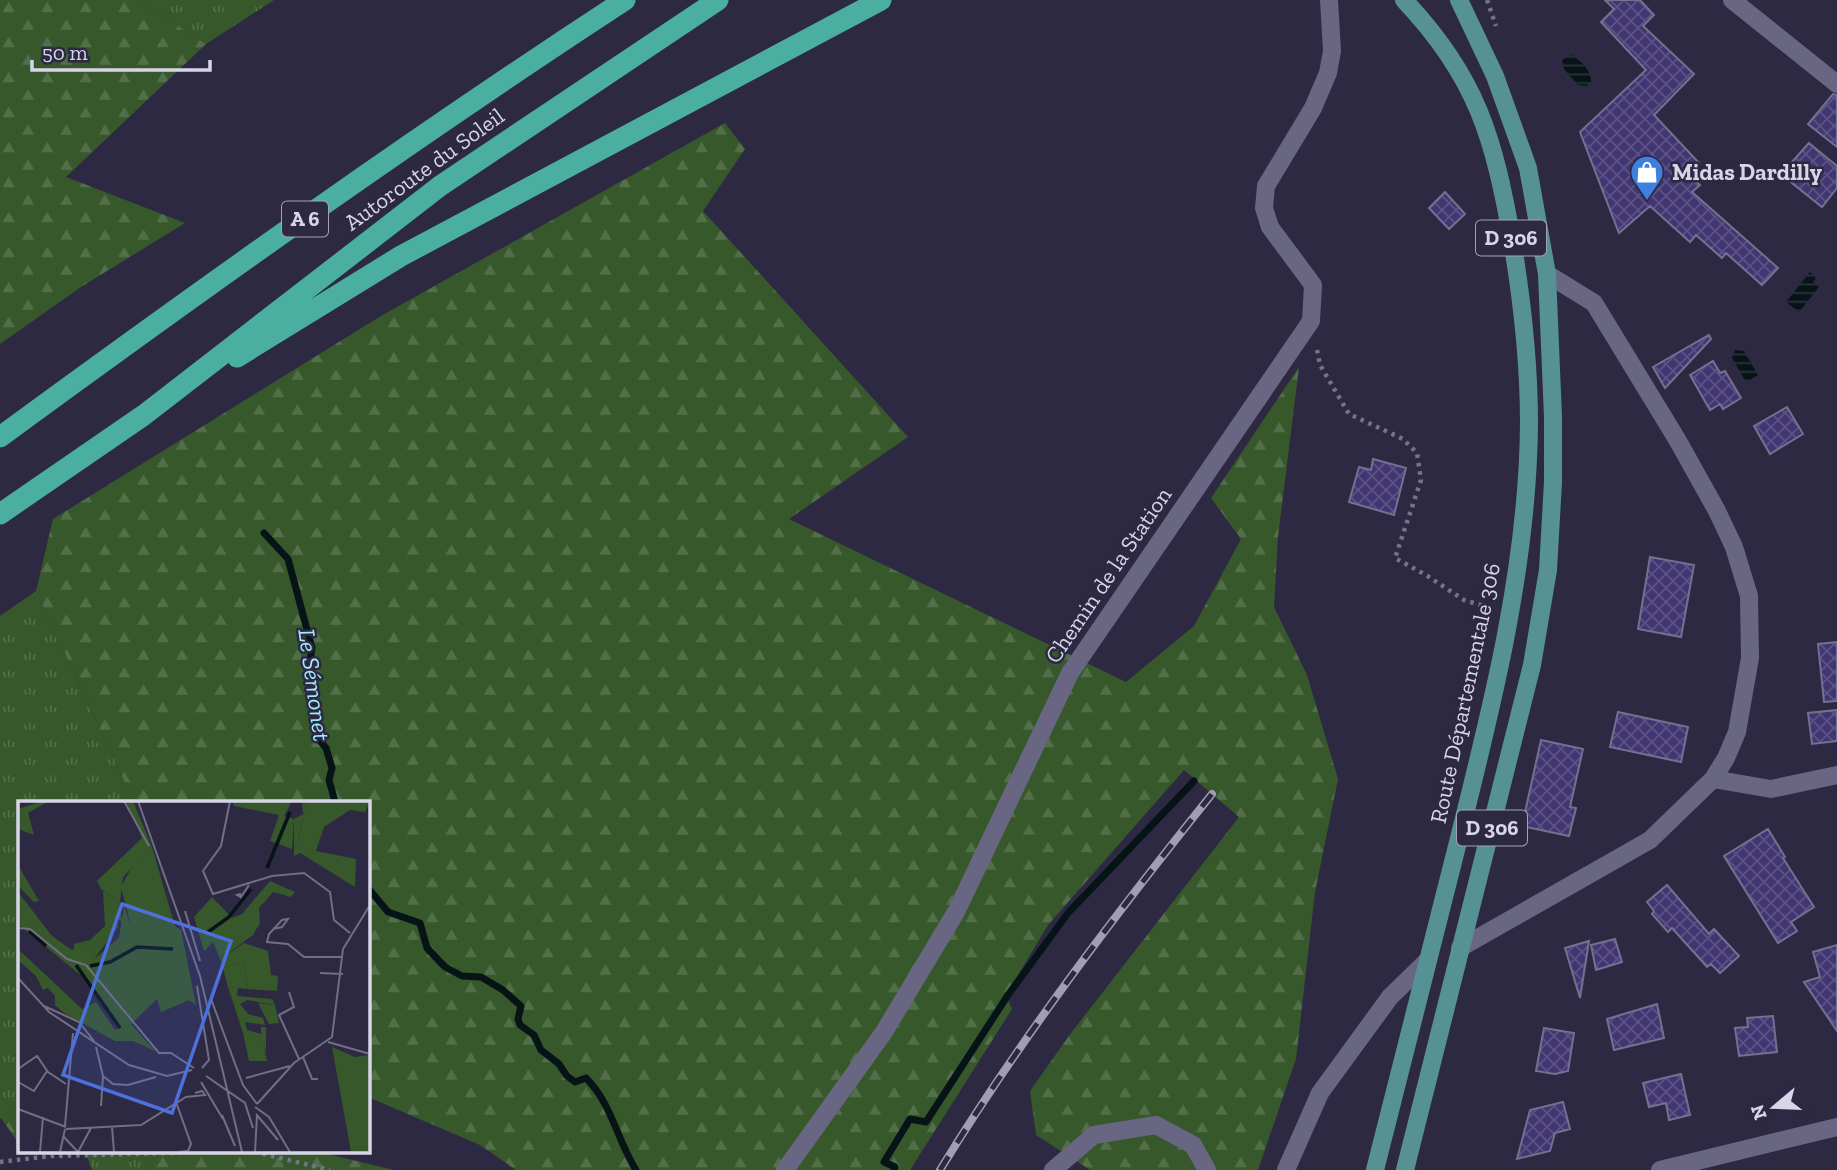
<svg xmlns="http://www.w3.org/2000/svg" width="1837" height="1170" font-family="'Zilla Slab',serif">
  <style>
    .grass { fill: url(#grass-tufts) }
    .forest { fill: url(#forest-firs) }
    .water { fill: url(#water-rules) }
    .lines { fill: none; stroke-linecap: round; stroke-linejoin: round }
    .stream { stroke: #071417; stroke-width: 7 }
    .building { fill: url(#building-cross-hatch); stroke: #747190; stroke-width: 2 }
    .path { stroke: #767389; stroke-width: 4.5; stroke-dasharray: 3.5 5; stroke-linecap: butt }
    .minor { stroke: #696684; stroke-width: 18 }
    .major { stroke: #569295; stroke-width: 18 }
    .highway { stroke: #4aafa1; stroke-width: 21 }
    .rail-casing { stroke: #a09eb2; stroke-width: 8 }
    .rail { stroke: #2d2943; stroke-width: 5; stroke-dasharray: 16; stroke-linecap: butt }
    .labels { text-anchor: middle; stroke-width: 5; stroke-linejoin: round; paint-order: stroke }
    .shield { fill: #2d2943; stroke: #a4a2b6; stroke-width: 2 }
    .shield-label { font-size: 21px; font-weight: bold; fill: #d7d6e7 }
    .street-label { font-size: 23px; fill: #d7d6e7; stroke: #2d2943 }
    .poi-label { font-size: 23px; font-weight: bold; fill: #d7d6e7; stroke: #2d2943; text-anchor: start }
    .water-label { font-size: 24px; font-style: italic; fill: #a0ecfb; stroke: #2d2943 }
    .inset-river { fill: none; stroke: #071417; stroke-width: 3.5 }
    .inset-road { fill: none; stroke: #716e85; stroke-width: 2 }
    .view { fill: #4c70dc; fill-opacity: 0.15; stroke: #4c70dc; stroke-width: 3.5 }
    .inset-edge { fill: none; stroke: #d7d6e7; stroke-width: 3.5 }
  </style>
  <defs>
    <pattern id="grass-tufts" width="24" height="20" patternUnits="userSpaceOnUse" patternTransform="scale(1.75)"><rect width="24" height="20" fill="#37582b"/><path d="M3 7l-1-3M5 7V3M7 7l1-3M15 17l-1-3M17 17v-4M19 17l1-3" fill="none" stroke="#536f4a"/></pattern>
    <pattern id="forest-firs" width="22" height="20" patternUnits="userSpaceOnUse" patternTransform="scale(1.75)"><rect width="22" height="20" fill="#37582b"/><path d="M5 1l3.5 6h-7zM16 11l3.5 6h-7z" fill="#536f4a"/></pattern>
    <pattern id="water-rules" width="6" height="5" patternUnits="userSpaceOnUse" patternTransform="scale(1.75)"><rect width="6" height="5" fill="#071417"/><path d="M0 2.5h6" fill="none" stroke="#2a3539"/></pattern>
    <pattern id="building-cross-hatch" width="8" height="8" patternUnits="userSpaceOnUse" patternTransform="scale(1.75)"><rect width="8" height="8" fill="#413671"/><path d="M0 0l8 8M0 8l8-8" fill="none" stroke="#5c5285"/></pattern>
  </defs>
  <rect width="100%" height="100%" fill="#2d2943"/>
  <path class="grass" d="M138,0H274L206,44Z
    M36,591L134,802H19V1106L0,1119V616Z
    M85,1151H160L150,1170H92Z"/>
  <path class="forest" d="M0,0H138L206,44L66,177L185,223L81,287L0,344Z
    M725,123L745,149L703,211L908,437L789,519L1126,682L1194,626L1241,539L1211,498L1299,367L1278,537L1274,607L1307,675L1338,779L1315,892L1296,1059L1258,1170H1090L1036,1135L1030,1091L1071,1033L1239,817L1184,770L1048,925L1006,995L1012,1009L910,1170H516L480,1145L368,1097V802H134L36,591L53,519L381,316Z
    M19,1106V1141H17L1,1118Z
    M160,1151H315L394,1170H150Z"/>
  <path class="water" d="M1571,55C1580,59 1592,71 1591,82L1586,86L1578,85L1564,69L1562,60Z
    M1810,272L1816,278L1813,282L1819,287L1799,312L1786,302Z
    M1735,350L1744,351L1758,375L1746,382L1732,358Z"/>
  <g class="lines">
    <path class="stream" d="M264,533L288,559L312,648L308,671L317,737L326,748L332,768L329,780L335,802
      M368,888L388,912L420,923L427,948L445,967L462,976L481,977L503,990L521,1006L518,1019L520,1025L534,1035L541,1050L559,1064L567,1076L575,1082L586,1078C612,1104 617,1140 636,1170
      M894,1170L895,1167L884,1162L910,1119L926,1122L1008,995L1068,913L1194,781"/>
  </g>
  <path class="building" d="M1605,0H1640L1654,15L1643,26L1694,74L1654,115L1699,163L1687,174L1700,185L1692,192L1778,268L1762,285L1726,253L1722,258L1696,235L1690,242L1650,206L1619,233L1580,132L1646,70L1601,22L1614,9Z
    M1833,94L1837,95V147L1808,124Z
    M1809,143L1837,166V188L1822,207L1787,179L1797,166L1792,162Z
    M1445,192L1465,214L1449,229L1429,208Z
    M1709,335L1711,339L1665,388L1653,367Z
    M1713,361L1720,373L1725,371L1741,398L1723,409L1720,404L1710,410L1690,375Z
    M1787,407L1803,434L1770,454L1754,426Z
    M1373,459L1406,468L1394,515L1349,502L1359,467L1371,470Z
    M1650,557L1694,565L1681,637L1638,629Z
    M1837,642V701L1824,702L1818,644Z
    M1837,710V741L1812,744L1808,713Z
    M1618,712L1688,727L1681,762L1610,747Z
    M1541,740L1583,749L1570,807L1576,808L1569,836L1522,826Z
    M1768,829L1785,857L1783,858L1814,907L1791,922L1797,931L1778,943L1724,856Z
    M1667,885L1709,934L1714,929L1739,956L1720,973L1711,964L1707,967L1672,928L1668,932L1652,914L1654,911L1647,902Z
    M1615,939L1622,962L1596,970L1591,945Z
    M1589,941L1580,998L1565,948Z
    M1837,945V1031L1804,982L1820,977L1813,952Z
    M1657,1004L1664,1038L1614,1050L1607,1019Z
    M1773,1016L1777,1052L1739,1056L1735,1028L1748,1027L1747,1018Z
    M1544,1028L1574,1033L1568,1071L1555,1074L1536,1071Z
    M1681,1074L1690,1115L1669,1120L1666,1103L1649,1107L1643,1083Z
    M1563,1102L1570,1129L1555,1133L1550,1151L1517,1159L1530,1110Z"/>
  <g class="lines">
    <path class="path" d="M1487,0L1496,26
      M1317,350L1320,365L1349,414L1403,439L1417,453L1421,480L1395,558L1426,575L1464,600L1493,609
      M0,1162L51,1156L251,1151L330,1170"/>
    <path class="minor" d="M1732,0L1837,84
      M1713,779L1771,789L1837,775
      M1460,948L1650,840L1713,779L1726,758L1737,732L1750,658L1749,596L1734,547L1717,511L1678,441L1594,303L1547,274
      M785,1170L884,1032L956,912L1070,673L1311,321L1313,285L1270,227L1264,208L1266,186L1313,108L1328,73L1332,51L1329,0
      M1053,1170L1094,1135L1156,1125L1193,1145L1207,1170
      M1286,1170L1320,1093L1390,997L1428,960
      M1660,1170L1837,1127"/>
    <path class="major" d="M1375,1170C1401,1067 1427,964 1453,862C1489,718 1528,572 1529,423C1529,362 1522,300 1512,240C1494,138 1477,77 1404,0
      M1405,1170L1532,665L1548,570L1553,482V417L1547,274L1528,168L1495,76L1459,0"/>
    <path class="highway" d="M237,357L401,256L881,0
      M0,437C205,287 412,139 625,0
      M0,514L144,415L440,186L718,0"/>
    <defs>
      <path id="rail" d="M940,1170C1021,1038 1115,915 1212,794"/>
    </defs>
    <use href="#rail" class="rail-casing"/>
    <use href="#rail" class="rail"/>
  </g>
  <defs>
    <symbol id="shop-pin" viewBox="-11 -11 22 30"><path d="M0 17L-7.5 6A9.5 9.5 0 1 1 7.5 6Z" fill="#3f7fe0" stroke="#2d2943"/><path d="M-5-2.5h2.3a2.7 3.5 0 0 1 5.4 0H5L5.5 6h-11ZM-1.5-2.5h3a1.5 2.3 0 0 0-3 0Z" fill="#fff"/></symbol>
  </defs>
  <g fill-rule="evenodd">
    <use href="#shop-pin" x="1628" y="153" width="38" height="52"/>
  </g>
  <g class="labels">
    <g class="shield">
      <rect x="282" y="201.5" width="46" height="35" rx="5"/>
      <rect x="1476" y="220.5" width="70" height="35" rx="5"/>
      <rect x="1457" y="810.5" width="70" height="35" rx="5"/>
    </g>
    <g class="shield-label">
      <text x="305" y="226">A 6</text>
      <text x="1511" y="245">D 306</text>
      <text x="1492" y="835">D 306</text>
    </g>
    <g class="street-label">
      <text transform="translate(424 169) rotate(-36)" y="8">Autoroute du Soleil</text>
      <text transform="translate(1108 575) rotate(-56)" y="8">Chemin de la Station</text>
      <text transform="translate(1465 693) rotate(-78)" y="8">Route Départementale 306</text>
    </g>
    <g class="poi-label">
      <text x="1672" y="180">Midas Dardilly</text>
    </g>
    <g class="water-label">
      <text transform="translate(314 685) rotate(82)" y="8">Le Sémonet</text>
    </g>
  </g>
  <g transform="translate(18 801)">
    <rect width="352" height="352" fill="#2d2943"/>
    <path d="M214,0H274L266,15L276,18L274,48L252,40L261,14L216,5ZM288,0H352L347,11L332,9L306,26L298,50L338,58L337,86L279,50H285L280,42ZM134,46L157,125L119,129L113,125L103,86L116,62ZM85,90L102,101L104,121L99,117L87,138L56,149V143L72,139L87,125ZM226,142L250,150L253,174L260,175L259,190L230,188L226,160L205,167L202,158ZM240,202L257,204L261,222L251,223ZM225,232L244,236L249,260H231ZM314,246L337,256L352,254V351H333Z" fill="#37582b"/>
    <path d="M25,0H31L10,12L16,34L0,28V8ZM108,0H115L134,46L105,76L102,101L83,88L79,80L124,37ZM288,0L280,41L288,49L276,55V18L285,13L284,3ZM0,63L4,71L21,100L16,101L0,85ZM252,80L277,91L273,96L255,91L241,107L242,122L235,134L202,158L195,141L186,150L176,116L194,96L214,117L224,113ZM0,91L34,135L54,149L87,138L98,116L100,126L76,158L101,137L106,105L113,125L119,128L157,125L163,129L178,204L171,199L143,211L139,198L113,223L137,250L115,240H97L46,212L37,204V195L30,187L25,189L18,175L0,159V148L64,208L78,201L97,229L103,226L65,176L0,123ZM210,186L220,187L219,195L254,198L257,204L229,199L222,203L230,213L245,217L247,224L227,221L229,229L243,233V226H248V251L243,236L225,232Z" fill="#37582b"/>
    <path d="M226,160L230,188L210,186L205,167Z" fill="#37582b"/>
    <path class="inset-river" d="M249,67L272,11M11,130L28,145M190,131L211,116L233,88M58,164L102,227M72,165L92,161L119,146L155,148"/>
    <path class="inset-road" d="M106,0L131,45M120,0L182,175L224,351M212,0L203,45L185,70L195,93L254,75L286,72L312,91L316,119L332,132M223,96L219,94L222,93L223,96L231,84M167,110L182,160M0,127L12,128L49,158L68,164L141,252H153L176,267M255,128L264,126L270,118L264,119L251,133L249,141L270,143L286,156H325M302,172L325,173M0,177L31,211L111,264L149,275L174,269M179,185L191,259L184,267M271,191L276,206L261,214L281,258M193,198L225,284L239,303M26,205L61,221L76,240M310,241L352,253M78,246L85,275L95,283L110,284L138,276M285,256L294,278H300M0,268L19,255L30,271L48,283M188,275L227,302L235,327M228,277L272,265M0,281L16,290L29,270M183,281L205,318M158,301L173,343L170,350L161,351M239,303L276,262L314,236L325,148L352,104M83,305L85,275M237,306L251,316L272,351M0,308L48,326M238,313L260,339M204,314L217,345M47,325L55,232M94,326L96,351M48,328L123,324L168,296L187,294L184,290L177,292M45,335L60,351M22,351L25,316M42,351L47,328M60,351L73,327M237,351L239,314"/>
    <path class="view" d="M104,103L213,140L154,312L45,274Z"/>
    <rect width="352" height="352" class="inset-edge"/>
  </g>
  <g transform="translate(1774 1107) rotate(251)" stroke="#2d2943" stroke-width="5" paint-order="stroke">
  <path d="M0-5L12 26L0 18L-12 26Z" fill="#d7d6e7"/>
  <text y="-10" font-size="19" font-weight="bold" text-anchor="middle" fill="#d7d6e7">N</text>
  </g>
  <path d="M32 60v10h178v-10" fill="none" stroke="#d7d6e7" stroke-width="3.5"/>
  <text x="42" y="60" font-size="21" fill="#d7d6e7" stroke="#2d2943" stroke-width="5" paint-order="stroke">50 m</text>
</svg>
